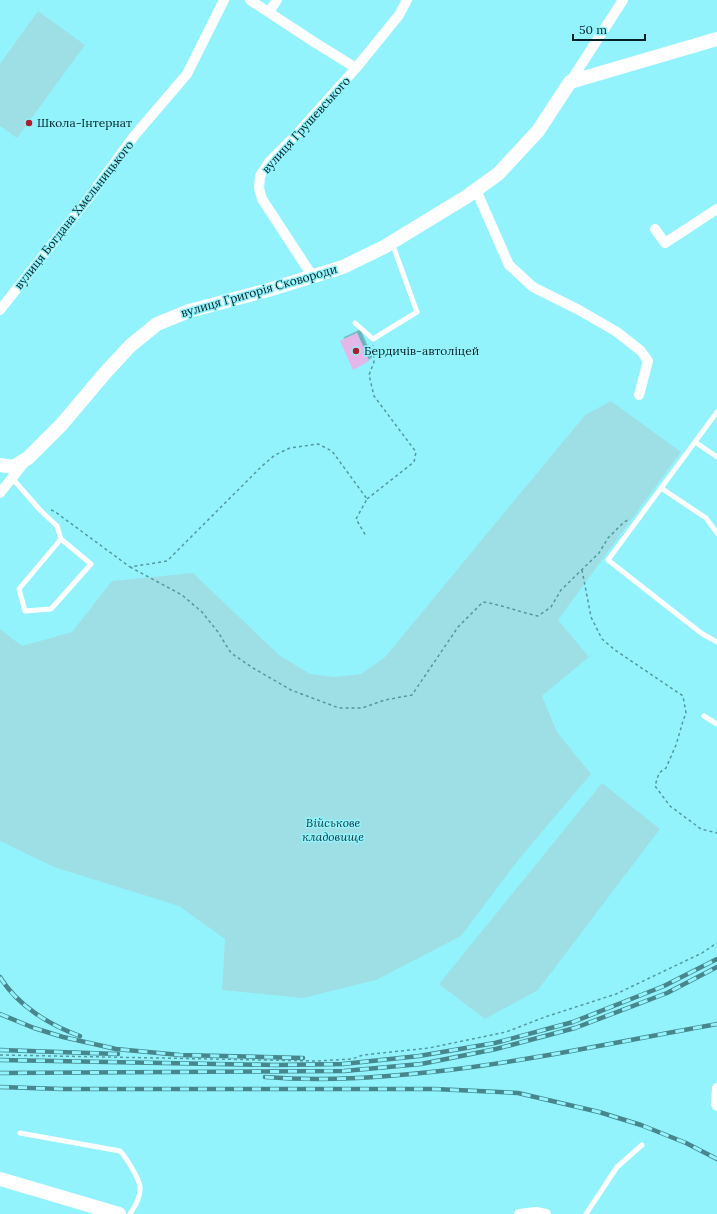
<svg xmlns="http://www.w3.org/2000/svg" width="717" height="1214" font-family="Lora,serif">
  <style>
    .green { fill: #9edfe5 }
    .building { fill: #e3b7e7; filter: url(#shadow) }
    .lines { fill: none; stroke-linecap: round; stroke-linejoin: round }
    .path { stroke: #53989e; stroke-width: 1.5; stroke-dasharray: 3 3; stroke-linecap: butt }
    .service { stroke: #fff; stroke-width: 5 }
    .minor { stroke: #fff; stroke-width: 10 }
    .secondary { stroke: #fff; stroke-width: 14 }
    .rail-casing { stroke: #47868c; stroke-width: 4.5 }
    .rail { stroke: #92f3fd; stroke-width: 3; stroke-dasharray: 9; stroke-linecap: butt }
    .poi-dot { fill: #af1d29; stroke: #92f3fd; stroke-width: 1.5 }
    .labels { text-anchor: middle; stroke-width: 3; stroke-linejoin: round; paint-order: stroke }
    .poi-label { font-size: 12px; fill: #022225; stroke: #92f3fd; text-anchor: start }
    .street-label { font-size: 12px; fill: #022225; stroke: #92f3fd }
    .park-label { font-size: 12px; font-style: italic; fill: #11393d; stroke: #92f3fd }
  </style>
  <defs>
    <filter id="shadow"><feDropShadow dx="3.5" dy="-3.5" stdDeviation="0" flood-color="#0004"/></filter>
  </defs>
  <rect width="100%" height="100%" fill="#92f3fd"/>
  <path class="green" d="M38,11L85,45L17,138L0,126V64Z
    M611,401L681,452L558,620L589,657L542,696L557,732L591,774L519,859L461,936L376,980L303,998L222,990L225,939L179,906L54,867L0,841V629L22,646L72,632L112,581L193,573L279,655L310,674L334,677L361,674L385,657L585,415Z
    M602,783L660,829L538,990L485,1019L439,984Z"/>
  <path class="building" d="M357,333L369,361L353,370L340,341Z"/>
  <g class="lines">
    <path class="path" d="M367,499L414,462L416,452L374,396L369,375L374,362L373,345
      M51,510L54,511L130,567L167,561L262,466L275,455L290,448L318,444L332,451L367,499L356,519L366,536
      M130,567L182,595L202,612L218,632L231,653L253,668L291,690L339,708H362L385,700L412,695L458,627L483,602C503,605 519,612 538,616L551,607L561,590L599,553L608,538L624,522L628,520
      M582,570L591,617L602,639L615,650L683,696L686,713L683,721L676,745L666,768L659,773L655,786L670,806L701,829L717,833
      M0,1055L317,1061L352,1059L363,1055L429,1048L506,1032L545,1017L616,994L702,953L717,943"/>
    <path class="service" d="M355,323L373,339L417,312L392,243
      M717,412L608,560L701,633L717,642
      M695,442L717,457
      M12,478L40,510L57,526L61,539L19,589L25,611L51,609L91,564L61,539
      M661,488L706,518L717,533
      M704,716L717,724
      M20,1133L120,1151C126,1157 140,1180 140,1187C141,1197 135,1206 130,1214
      M586,1214L617,1167L642,1145"/>
    <path class="minor" d="M250,0L314,42L356,68
      M269,12L277,0
      M570,82L623,0
      M476,190L509,265L533,287L579,310L617,332L641,351L648,361L639,395
      M655,229L665,243L717,209
      M313,277L262,199L259,188L260,176L269,162L294,137L356,68L399,15L407,0
      M0,310L88,199L134,136L187,74L224,0
      M0,493L24,463
      M717,1088L716,1104L717,1106
      M519,1214L536,1212L546,1214"/>
    <path class="secondary" d="M0,465L13,467L28,458L62,424L105,373L130,346L157,324L189,311L268,290L343,267L384,247L466,197L498,174L538,131L570,82L717,39
      M0,1179L119,1214"/>
    <defs>
      <path id="rail" d="M0,977C17,1005 49,1025 80,1036
        M0,1014L34,1028L63,1037L116,1049L180,1055L303,1058
        M0,1050L118,1054
        M0,1060L276,1065L343,1064L419,1056L495,1043L573,1022L664,986L717,959
        M0,1073L344,1071L421,1064L496,1049L575,1028L667,993L717,967
        M265,1077C327,1082 388,1077 449,1070C539,1059 628,1040 717,1024
        M0,1087L62,1089H435L518,1093L599,1112L641,1125L686,1143L717,1159"/>
    </defs>
    <use href="#rail" class="rail-casing"/>
    <use href="#rail" class="rail"/>
  </g>
  <g class="poi-dot">
    <circle cx="29" cy="123" r="4"/>
    <circle cx="356" cy="351" r="4"/>
  </g>
  <g class="labels">
    <g class="poi-label">
      <text x="37" y="127">Школа-Інтернат</text>
      <text x="364" y="355">Бердичів-автоліцей</text>
    </g>
    <g class="street-label">
      <text transform="translate(306 125) rotate(-48)" y="4">вулиця Грушевського</text>
      <text transform="translate(74 215) rotate(-52)" y="4">вулиця Богдана Хмельницького</text>
      <text transform="translate(259 291) rotate(-16)" y="4">вулиця Григорія Сковороди</text>
    </g>
    <g class="park-label">
      <text x="333" y="827">Військове<tspan x="333" dy="14">кладовище</tspan></text>
    </g>
  </g>
  <path d="M573 34v6h72v-6" fill="none" stroke="#022225" stroke-width="2"/>
  <text x="579" y="34" font-size="12" fill="#022225" stroke="#92f3fd" stroke-width="3" paint-order="stroke">50 m</text>
</svg>
